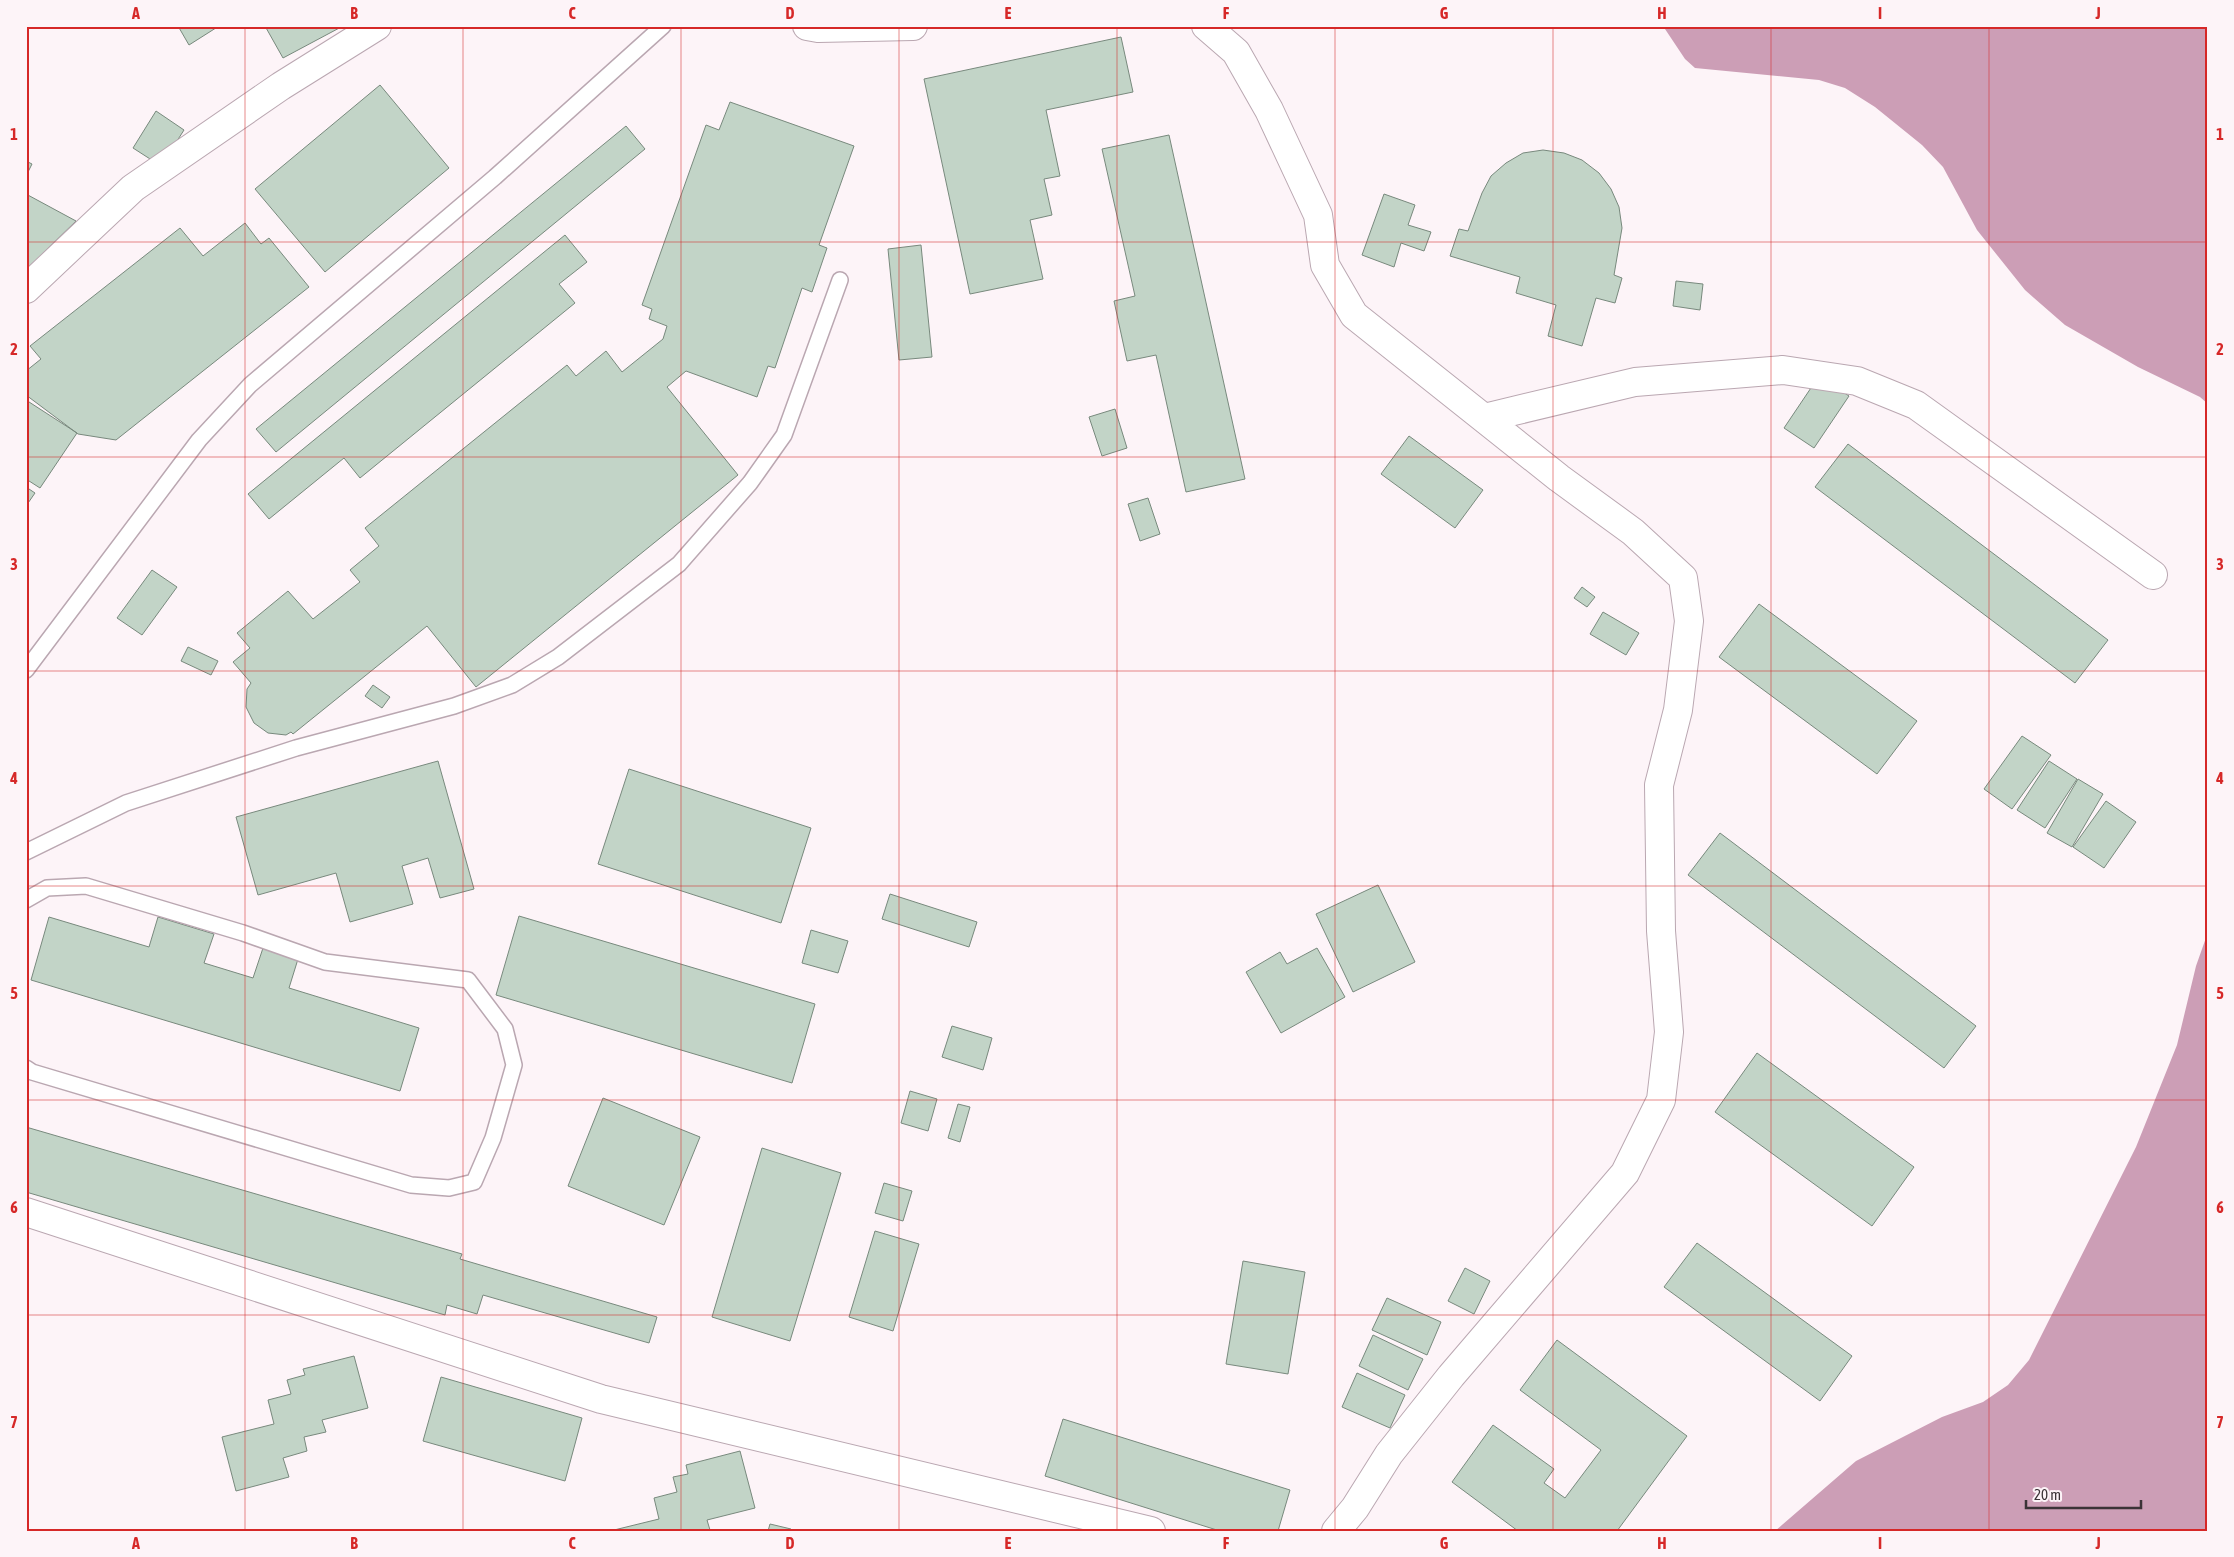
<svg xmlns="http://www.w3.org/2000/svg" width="2234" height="1557" font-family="'Asap Condensed',sans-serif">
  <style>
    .water { fill: #cc9eb6 }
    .building { fill: #c2d4c7; stroke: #78897d }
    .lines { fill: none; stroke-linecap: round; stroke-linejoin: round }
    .service-casing { stroke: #baa7b1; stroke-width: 18 }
    .minor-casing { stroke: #baa7b1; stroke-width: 30 }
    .service { stroke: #fff; stroke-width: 15 }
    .minor { stroke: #fff; stroke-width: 28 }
    .grid { fill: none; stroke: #d62828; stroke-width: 1; stroke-opacity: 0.55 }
    .neatline { fill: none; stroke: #d62828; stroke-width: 2 }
    .grid-label { font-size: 16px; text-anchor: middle; font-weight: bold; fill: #d62828 }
  </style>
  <rect width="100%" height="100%" fill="#fdf4f8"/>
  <path class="water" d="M1663,26H2208V404L2200,397L2138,367L2065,325L2025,290L1977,230L1943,167L1922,145L1875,107L1845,88L1819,80L1695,68L1685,59Z
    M2208,932V1531H1775L1856,1461L1942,1417L1983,1402L2008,1385L2029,1360L2136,1147L2177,1045L2196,966Z"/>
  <path class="building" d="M178,26H219L189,45Z
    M265,26H343L283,58Z
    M1121,37L1133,92L1046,110L1060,176L1044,179L1052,215L1030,220L1043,279L970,294L924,79Z
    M380,85L449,168L325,272L255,189Z
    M730,102L854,146L819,245L827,248L812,292L802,288L775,368L768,366L757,397L686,371L667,387L738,475L476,687L427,626L293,734L291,732L286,735L268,733L254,723L246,707L247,689L251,683L233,662L250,648L237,633L288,591L313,619L360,582L350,570L379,546L365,528L567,365L576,376L606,351L622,372L663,339L667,326L649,319L652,309L642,305L706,125L719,130Z
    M156,111L184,130L161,166L133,148Z
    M626,126L645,149L276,452L256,429Z
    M1169,135L1245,479L1186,492L1156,355L1127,361L1114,301L1135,296L1102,149Z
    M1543,150L1564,153L1582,160L1599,173L1611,189L1619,207L1622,228L1614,275L1622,278L1615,303L1596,298L1582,346L1548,336L1556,305L1516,293L1520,277L1450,256L1459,229L1468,231L1482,193L1491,176L1506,163L1523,153Z
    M26,161L32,164L26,176Z
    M26,194L76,221L26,270Z
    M1384,194L1415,205L1408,225L1431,232L1424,251L1401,243L1394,267L1362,255Z
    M245,223L261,244L269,238L309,287L116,440L78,434L26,395V371L41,359L30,346L180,228L203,256Z
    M565,235L587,262L559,284L575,303L360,478L344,458L269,519L248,494Z
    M921,245L932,357L899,360L888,249Z
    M1676,281L1703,284L1700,310L1673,306Z
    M1819,376L1849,396L1814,448L1784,428Z
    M26,400L77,433L40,488L26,479Z
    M1115,409L1127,448L1102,456L1089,417Z
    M1409,436L1483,490L1455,528L1381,474Z
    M1848,444L2108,640L2075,683L1815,487Z
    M26,487L35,493L26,506Z
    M1148,498L1160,534L1140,541L1128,504Z
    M152,570L177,587L142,635L117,618Z
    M1582,587L1595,597L1587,607L1574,598Z
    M1759,604L1917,721L1877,774L1719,657Z
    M1603,612L1639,633L1626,655L1590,634Z
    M188,647L218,661L211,675L181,661Z
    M373,685L390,697L382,708L365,696Z
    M2022,736L2051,755L2012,809L1984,789Z
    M438,761L474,889L440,898L428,858L402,866L413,904L350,922L336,873L258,895L236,817Z
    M2049,761L2077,779L2045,828L2017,810Z
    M629,769L811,828L781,923L598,864Z
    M2078,779L2103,794L2072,847L2047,833Z
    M2106,801L2136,822L2104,868L2073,847Z
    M1720,833L1976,1026L1944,1068L1688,875Z
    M1378,885L1415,962L1353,992L1316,914Z
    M890,894L977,922L969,947L882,919Z
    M519,916L815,1004L792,1083L496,995Z
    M49,917L149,947L158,917L214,934L204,963L253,978L263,948L298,959L289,988L419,1028L400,1091L31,980Z
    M811,930L848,941L838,973L802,963Z
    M1317,948L1345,997L1281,1033L1246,972L1280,952L1287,964Z
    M952,1026L992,1038L983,1070L942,1057Z
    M1757,1053L1914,1167L1872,1226L1715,1112Z
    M910,1091L937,1099L928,1131L901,1123Z
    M603,1098L700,1137L664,1225L568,1186Z
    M958,1104L970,1107L960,1142L948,1138Z
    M26,1127L462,1254L460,1259L657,1317L649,1343L483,1295L477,1314L447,1305L445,1315L26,1192Z
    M762,1148L841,1173L790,1341L712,1317Z
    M884,1183L912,1191L903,1221L875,1213Z
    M875,1231L919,1244L893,1331L849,1317Z
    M1697,1243L1852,1356L1820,1401L1664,1287Z
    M1243,1261L1305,1272L1288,1374L1226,1364Z
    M1465,1268L1490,1281L1474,1314L1448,1301Z
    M1387,1298L1441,1322L1427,1355L1372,1330Z
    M1373,1335L1423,1359L1408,1390L1359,1366Z
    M1557,1340L1687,1436L1617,1531H1518L1452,1482L1493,1425L1554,1469L1544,1483L1565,1498L1601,1450L1520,1390Z
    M354,1356L368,1408L322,1420L326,1432L304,1437L307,1451L283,1458L289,1477L236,1491L222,1437L274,1424L268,1400L291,1394L287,1380L305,1375L303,1369Z
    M1357,1373L1405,1395L1390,1428L1342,1407Z
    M441,1377L582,1418L565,1481L423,1441Z
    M1063,1419L1290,1490L1278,1531H1220L1045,1476Z
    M740,1451L755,1508L707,1520L710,1530L708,1531H610L659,1519L654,1498L677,1492L673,1477L688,1474L686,1465Z
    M770,1524L791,1529L790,1531H768Z"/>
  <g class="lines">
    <defs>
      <path id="service" d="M26,670L199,440L250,385L495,177L663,26
        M26,852L126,803L296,748L454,706L512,685L558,657L679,564L750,483L784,435L840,280
        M26,900L47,888L86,886L243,933L325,962L468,980L505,1029L514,1065L493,1138L474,1182L449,1188L411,1185L32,1072L26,1068"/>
      <path id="minor" d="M807,26L818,28L913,26
        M1206,26L1236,52L1269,110L1318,215L1325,265L1354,315L1559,478L1633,532L1683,578L1689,621L1678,710L1659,785L1661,931L1669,1032L1661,1100L1625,1173L1451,1376L1389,1454L1355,1508L1336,1531
        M26,289L133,188L281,86L377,26
        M1484,418L1635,382L1783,370L1857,381L1916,405L2153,575
        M26,1212L601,1399L1151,1531"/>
    </defs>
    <use href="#service" class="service-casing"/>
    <use href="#minor" class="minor-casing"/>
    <use href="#service" class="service"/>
    <use href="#minor" class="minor"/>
  </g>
  <path class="grid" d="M245,26V1531M463,26V1531M681,26V1531M899,26V1531M1117,26V1531M1335,26V1531M1553,26V1531M1771,26V1531M1989,26V1531M26,242H2208M26,457H2208M26,671H2208M26,886H2208M26,1100H2208M26,1315H2208"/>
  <rect width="2234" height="1557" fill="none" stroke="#fdf4f8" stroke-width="55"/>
  <path d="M2026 1500v8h115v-8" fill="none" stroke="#3b3337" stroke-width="2.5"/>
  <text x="2034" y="1500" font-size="15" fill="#3b3337" stroke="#fdf4f8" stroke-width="4" paint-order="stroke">20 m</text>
  <rect x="28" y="28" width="2178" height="1502" class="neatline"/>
  <g class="grid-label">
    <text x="136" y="19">A</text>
    <text x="354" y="19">B</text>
    <text x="572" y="19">C</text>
    <text x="790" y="19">D</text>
    <text x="1008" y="19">E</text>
    <text x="1226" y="19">F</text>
    <text x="1444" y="19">G</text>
    <text x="1662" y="19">H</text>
    <text x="1880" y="19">I</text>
    <text x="2098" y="19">J</text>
    <text x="14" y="140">1</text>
    <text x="2220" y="140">1</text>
    <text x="14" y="355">2</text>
    <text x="2220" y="355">2</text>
    <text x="14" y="570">3</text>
    <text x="2220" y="570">3</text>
    <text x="14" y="784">4</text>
    <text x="2220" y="784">4</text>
    <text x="14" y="999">5</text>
    <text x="2220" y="999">5</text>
    <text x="14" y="1213">6</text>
    <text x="2220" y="1213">6</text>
    <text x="14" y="1428">7</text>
    <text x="2220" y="1428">7</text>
    <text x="136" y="1549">A</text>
    <text x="354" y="1549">B</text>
    <text x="572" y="1549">C</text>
    <text x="790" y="1549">D</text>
    <text x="1008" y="1549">E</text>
    <text x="1226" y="1549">F</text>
    <text x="1444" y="1549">G</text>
    <text x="1662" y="1549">H</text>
    <text x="1880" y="1549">I</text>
    <text x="2098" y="1549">J</text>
  </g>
</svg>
